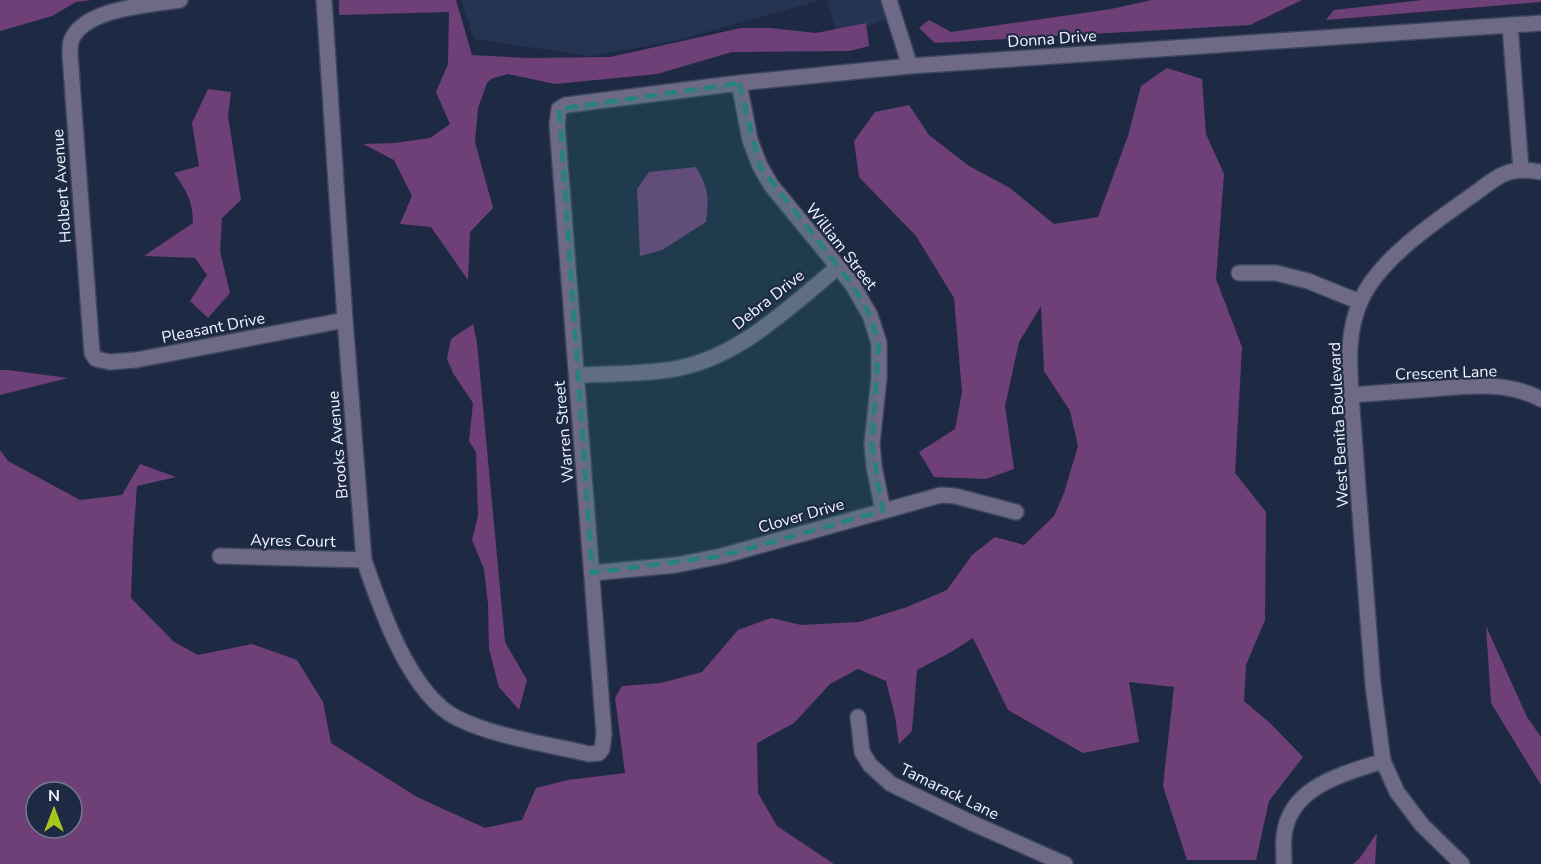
<svg xmlns="http://www.w3.org/2000/svg" width="1541" height="864" font-family="'Nunito Sans',sans-serif">
  <style>
    .built { fill: #263453 }
    .forest { fill: #6f4078; fill-rule: evenodd }
    .lines { fill: none; stroke-linecap: round; stroke-linejoin: round }
    .minor-casing { stroke: #3b465d; stroke-width: 18 }
    .minor { stroke: #6e6987; stroke-width: 15 }
    .marked { fill: #26837c; fill-opacity: 0.2; stroke: #26837c; stroke-width: 4.5; stroke-dasharray: 12 8; stroke-linejoin: round }
    .labels { text-anchor: middle; stroke-width: 4.5; stroke-linejoin: round; paint-order: stroke }
    .street-label { font-size: 16px; fill: #f0f5ff; stroke: #1e2a43 }
  </style>
  <rect width="100%" height="100%" fill="#1e2a43"/>
  <path class="built" d="M461,0H822L674,41L591,56L474,39Z
    M827,0H883L889,18L838,38Z"/>
  <path class="forest" d="M0,0H92L76,2L52,16L0,31Z
    M339,0H456L472,55L528,58L610,57L741,28H770L816,33L866,23L869,46L850,51L732,52L657,74L555,84L508,74L491,79L487,83L478,108L475,142L493,208L470,232L468,280L431,227L400,224L412,196L394,160L363,144L395,143L430,138L450,124L436,92L448,64L449,12L339,15Z
    M1152,0H1302L1250,25L935,43L919,28L929,20L951,32L1111,9Z
    M1423,0H1541V2L1326,20L1334,10Z
    M1167,68L1202,79L1206,134L1224,174L1216,279L1242,347L1235,473L1266,512L1265,620L1246,665L1244,701L1270,723L1303,757L1269,801L1256,860H1187L1163,786L1174,687L1129,682L1139,742L1083,753L1008,710L973,638L951,652L917,670L912,731L899,744L895,716L886,681L858,669L830,684L794,723L757,743L758,793L777,826L834,864H0V450L8,461L80,500L122,495L140,464L176,477L137,486L133,542L131,598L174,642L198,655L252,644L297,660L323,702L331,743L417,797L485,828L522,820L536,788L568,780L625,773L615,698L622,686L661,683L702,672L738,630L771,618L801,625L859,622L907,607L947,590L972,555L995,537L1024,545L1054,516L1064,493L1078,446L1070,411L1044,371L1041,306L1019,342L1005,406L1014,469L986,479L934,477L919,452L955,429L962,392L954,298L916,236L859,177L854,141L875,112L909,105L929,135L969,166L1010,188L1054,224L1098,217L1128,136L1141,86ZM36,792H72V828H36Z
    M208,89L231,92L228,116L241,200L222,218L220,251L230,293L208,318L190,301L207,275L195,258L144,256L193,223C193,201 186,190 174,173L199,166L192,123Z
    M696,167C709,189 709,198 706,222L662,250L640,256L637,189L649,172Z
    M473,324L477,343L505,642L527,680L519,710L499,687L489,649L488,604L484,569L472,540L478,516L476,452L469,441L473,403L453,373L447,359L451,339Z
    M0,370H8L68,378L0,395Z
    M1486,626L1527,717L1541,737V785L1491,703Z
    M1377,833L1375,864H1353L1359,859Z"/>
  <g class="lines">
    <defs>
      <path id="minor" d="M180,0C150,5 83,8 71,41C70,45 70,51 70,55L92,353L96,359L110,362L136,360L345,320
        M324,0L345,320L364,560C380,607 410,695 457,718C495,737 548,744 589,754L599,753L602,749L604,734L557,124L559,109L566,105L739,83L910,66L1541,23
        M889,0L910,66
        M1510,25L1521,170
        M739,83L750,140L760,166L771,185L852,284L870,315L879,343V378L872,444L874,466L883,511
        M1239,273H1276L1308,281L1360,302
        M577,375C607,374 638,374 668,370C736,361 787,309 838,267
        M1351,395C1378,393 1404,391 1431,389C1469,386 1506,381 1541,399
        M220,556L364,560
        M592,573L676,565L722,556L941,495L955,496L1016,512
        M858,717L862,752L870,765L891,784L972,823L1065,864
        M1284,864C1284,855 1283,845 1284,836C1289,786 1344,774 1383,761
        M1462,864L1422,825L1397,792L1383,761L1373,685L1351,395C1349,362 1347,331 1361,300C1380,258 1436,221 1474,194C1483,188 1494,178 1504,174C1515,169 1530,170 1541,172"/>
    </defs>
    <use href="#minor" class="minor-casing"/>
    <use href="#minor" class="minor"/>
  </g>
  <path class="marked" d="M739,83L760,166L852,284L870,315L879,343L872,444L883,511L722,556L592,573L559,109Z"/>
  <g class="labels">
    <g class="street-label">
      <text transform="translate(1052 38) rotate(-4)" y="6">Donna Drive</text>
      <text transform="translate(61 186) rotate(-94)" y="6">Holbert Avenue</text>
      <text transform="translate(842 246) rotate(52)" y="6">William Street</text>
      <text transform="translate(768 299) rotate(-38)" y="6">Debra Drive</text>
      <text transform="translate(213 327) rotate(-11)" y="6">Pleasant Drive</text>
      <text transform="translate(1446 372) rotate(-2)" y="6">Crescent Lane</text>
      <text transform="translate(1338 425) rotate(-93)" y="6">West Benita Boulevard</text>
      <text transform="translate(563 432) rotate(-95)" y="6">Warren Street</text>
      <text transform="translate(337 445) rotate(-95)" y="6">Brooks Avenue</text>
      <text transform="translate(801 515) rotate(-16)" y="6">Clover Drive</text>
      <text transform="translate(293 540) rotate(1)" y="6">Ayres Court</text>
      <text transform="translate(950 791) rotate(26)" y="6">Tamarack Lane</text>
    </g>
  </g>
  <g transform="translate(54 810)"><circle r="28" fill="#1e2a43" stroke="#727b8e" stroke-width="1.5"/>
  <path d="M0-4.5L10 22L0 15L-10 22Z" fill="#a8c71d"/>
  <text y="-9" font-size="16" font-weight="bold" text-anchor="middle" fill="#f0f5ff">N</text>
  </g>
</svg>
